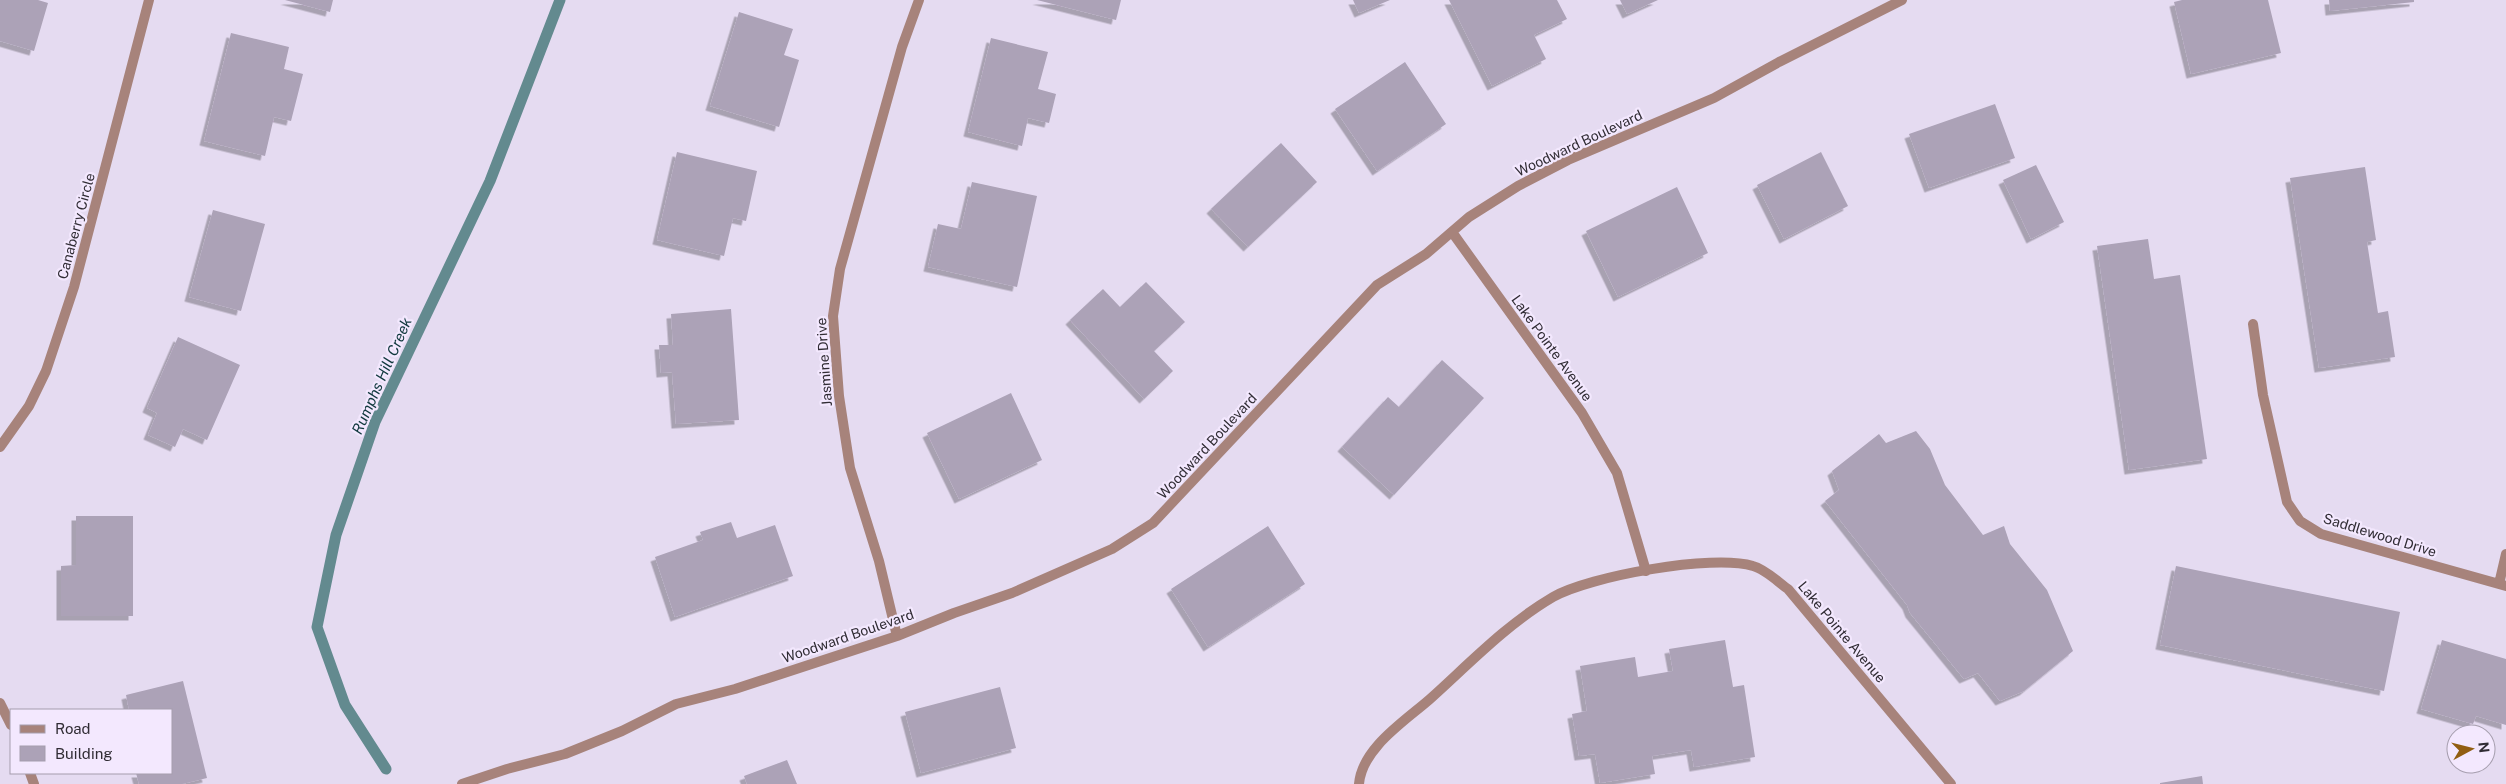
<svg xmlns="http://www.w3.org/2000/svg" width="2506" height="784" font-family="'Public Sans',sans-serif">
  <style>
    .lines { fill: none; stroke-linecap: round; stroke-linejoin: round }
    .stream { stroke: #638a8f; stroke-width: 11 }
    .building { fill: #aca2b7; filter: url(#shadow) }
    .street { stroke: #a7837b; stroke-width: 10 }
    .labels { text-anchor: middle; stroke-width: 4.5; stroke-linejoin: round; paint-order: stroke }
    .street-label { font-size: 14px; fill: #302c34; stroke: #f3e8fe }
    .water-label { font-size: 15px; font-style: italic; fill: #10383d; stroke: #f3e8fe }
  </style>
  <defs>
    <filter id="shadow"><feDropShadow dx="-4.5" dy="4.5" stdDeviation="0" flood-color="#0004"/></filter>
  </defs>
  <rect width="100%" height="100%" fill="#e5dbf1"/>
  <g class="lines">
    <path class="stream" d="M386,769L345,705L317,627L336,535L375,422L490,181L560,0"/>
  </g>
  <path class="building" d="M0,0H38L48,3L34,51L0,41Z
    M285,0H333L330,12Z
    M1037,0H1121L1116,20Z
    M1353,0H1390L1359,13Z
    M1449,0H1557L1567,19L1534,35L1546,59L1492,86Z
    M1620,0H1658L1627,14Z
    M2182,0H2268L2281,53L2191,74L2174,2Z
    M2329,0H2414V2L2330,11Z
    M739,12L793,29L784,55L799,60L779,127L710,106Z
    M231,33L289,47L284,69L303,74L291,121L274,117L265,156L204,141Z
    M991,38L1048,52L1038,89L1056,94L1049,123L1028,118L1022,146L968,132Z
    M1405,62L1446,124L1377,171L1335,109Z
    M1995,104L2015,158L1929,188L1909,134Z
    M1281,143L1317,182L1248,247L1211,209Z
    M677,152L757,171L746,221L733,218L724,256L657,240Z
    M1821,152L1848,206L1784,239L1757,185Z
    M2036,165L2064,222L2031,239L2003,180Z
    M2365,167L2376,240L2367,242L2378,313L2388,311L2395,357L2319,368L2290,178Z
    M972,182L1037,196L1017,287L928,267L938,224L961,229Z
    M1677,187L1708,253L1618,297L1586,231Z
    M213,210L265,224L241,311L189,297Z
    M2148,239L2154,279L2180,275L2207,459L2129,470L2097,246Z
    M1146,282L1185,322L1154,351L1173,371L1144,399L1070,320L1103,289L1120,307Z
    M731,309L739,420L676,424L672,372L661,373L659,345H673L671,314Z
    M178,337L240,365L207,440L183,429L175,447L148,435L157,413L147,408Z
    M1442,360L1484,398L1394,495L1342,447L1388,397L1399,407Z
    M1011,393L1042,460L959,499L927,433Z
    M1916,431L1930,449L1945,485L1983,535L2004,526L2010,544L2047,590L2073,651L2024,691L2000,701L1978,673L1964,679L1910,613L1907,605L1825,501L1839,490L1832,471L1879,434L1886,443Z
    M76,516H133V616H61V566L76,565Z
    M731,522L737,538L775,525L793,576L675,617L655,557L703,540L700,532Z
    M1268,526L1305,584L1208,647L1171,589Z
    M2176,566L2400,612L2384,691L2160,645Z
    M1725,640L1733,687L1744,685L1755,757L1694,767L1691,750L1652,756L1655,774L1600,783L1595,754L1579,756L1572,714L1587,711L1580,666L1635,657L1638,677L1673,671L1669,649Z
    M2442,640L2506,659V725L2476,716L2473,724L2421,709Z
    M183,681L207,778L182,784H139L136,773H171V710H129L126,695Z
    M1000,687L1016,748L921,773L905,712Z
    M787,760L797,784H747L744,776Z
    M2202,776L2203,784H2160V783Z"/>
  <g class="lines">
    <path class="street" d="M1452,232L1582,413L1617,473L1646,571
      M2253,324L2263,395L2287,502L2300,521L2321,534L2506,586
      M0,447L29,406L46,371L74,287L149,0
      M2499,584L2506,554
      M897,636L879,561L850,468L839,396L833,316L840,269L902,47L919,0
      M0,703L11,725
      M30,773L34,784
      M462,784L507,769L565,754L622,731L676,704L735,689L897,636L954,613L1012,593L1112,549L1153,523L1377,285L1426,254L1469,217L1518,186L1568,160L1714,98L1779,62L1902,0
      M1359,784C1362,748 1405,721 1430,699C1469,664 1507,624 1553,597C1590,576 1712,554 1753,566C1765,569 1778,582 1788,589L1951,784"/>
  </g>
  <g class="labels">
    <g class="street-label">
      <text transform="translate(1579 143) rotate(-25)" y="5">Woodward Boulevard</text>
      <text transform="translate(76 226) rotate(-75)" y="5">Canaberry Circle</text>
      <text transform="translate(1552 348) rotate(54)" y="5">Lake Pointe Avenue</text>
      <text transform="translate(824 362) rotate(-94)" y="5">Jasmine Drive</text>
      <text transform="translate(1207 446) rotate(-47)" y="5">Woodward Boulevard</text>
      <text transform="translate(2380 535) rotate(17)" y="5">Saddlewood Drive</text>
      <text transform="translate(1842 632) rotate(50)" y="5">Lake Pointe Avenue</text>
      <text transform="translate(848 636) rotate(-19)" y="5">Woodward Boulevard</text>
    </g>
    <g class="water-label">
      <text transform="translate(382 376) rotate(-66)" y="5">Rumphs Hill Creek</text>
    </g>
  </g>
  <rect x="10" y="709" width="162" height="65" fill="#f3e8fe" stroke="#a59dad"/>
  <rect x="20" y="725" width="25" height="8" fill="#a7837b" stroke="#a59dad"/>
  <text x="55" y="734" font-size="15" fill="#302c34">Road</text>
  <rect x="20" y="746" width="25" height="15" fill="#aca2b7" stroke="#a59dad"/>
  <text x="55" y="759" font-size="15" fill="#302c34">Building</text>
  <g transform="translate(2471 749) rotate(83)"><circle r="24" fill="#f3e8fe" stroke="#a59dad"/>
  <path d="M0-4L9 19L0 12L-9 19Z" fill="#925e12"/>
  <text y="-8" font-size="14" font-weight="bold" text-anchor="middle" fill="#302c34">N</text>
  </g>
</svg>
